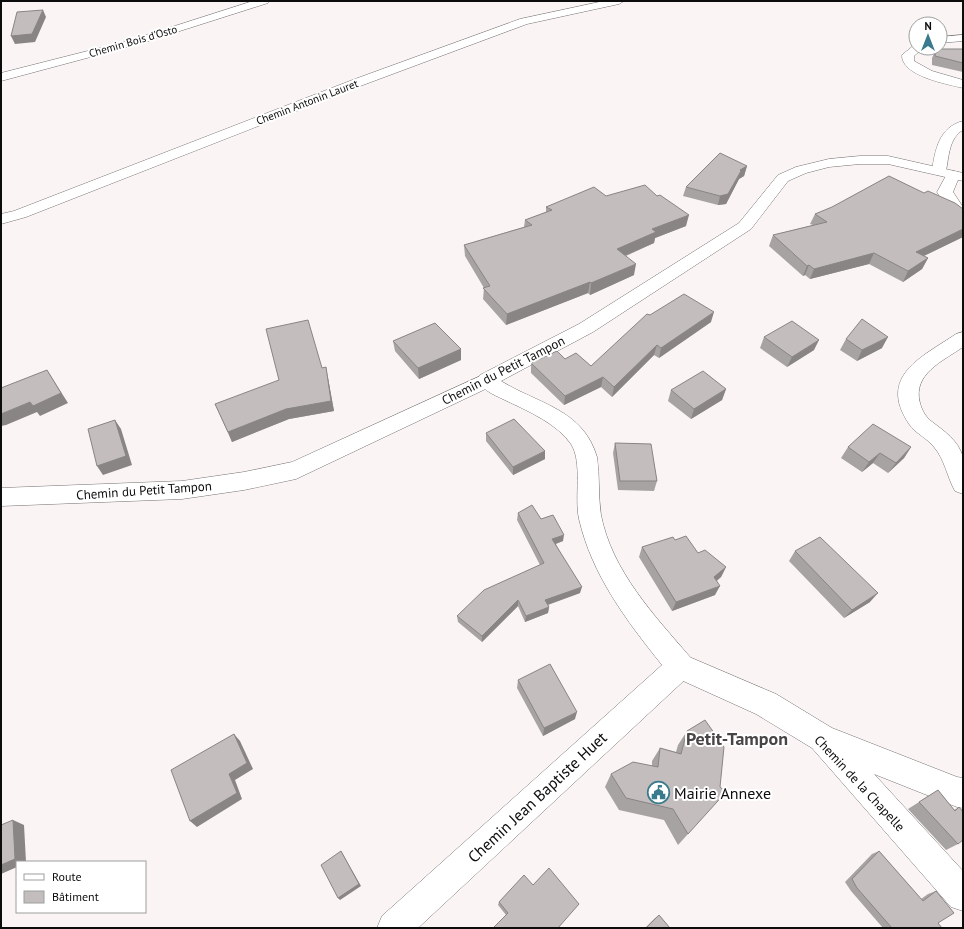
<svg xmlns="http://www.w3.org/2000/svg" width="964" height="929" font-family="'PT Sans',sans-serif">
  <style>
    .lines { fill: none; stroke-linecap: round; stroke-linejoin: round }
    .minor-casing { stroke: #767171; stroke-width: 1 }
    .tertiary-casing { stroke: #767171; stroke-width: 1 }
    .minor { fill: #fff; fill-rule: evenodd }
    .tertiary { fill: #fff; fill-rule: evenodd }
    .wall { fill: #a8a3a3 }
    .shaded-wall { fill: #888584 }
    .building { fill: #c3bebd; stroke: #888584 }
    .labels { text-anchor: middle; stroke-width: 4; stroke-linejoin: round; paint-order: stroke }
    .far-street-label { font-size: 11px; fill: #0d0c0c; stroke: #fff }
    .street-label { font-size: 13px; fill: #0d0c0c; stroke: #fff }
    .near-poi-label { font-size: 16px; fill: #0d0c0c; stroke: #fff; text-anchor: start }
    .near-street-label { font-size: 16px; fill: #0d0c0c; stroke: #fff }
    .near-quarter-label { font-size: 18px; font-weight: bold; fill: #494545; stroke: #fff }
  </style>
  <rect width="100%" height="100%" fill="#faf4f4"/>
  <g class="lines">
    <defs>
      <path id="minor" d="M253,1H269L268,3L139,44L1,81V73L131,40Z
        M604,1H624L619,4L527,24L363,85L26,217L1,224V214L14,211L355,79L520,19Z
        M963,35V41L940,43V37Z
        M916,45V48H923L914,56V61L932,71L963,80V88C947,84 901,76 902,55L913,46Z
        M963,121V130C949,138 949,156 946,171L944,174L939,175L934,174L932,171C935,150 939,127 963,121Z
        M953,171L958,172L960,175L953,192L963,207V220C950,216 944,203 937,192L948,172Z
        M963,332V347C943,361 912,374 920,403C922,410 925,416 931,421C944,431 958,440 963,457C964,466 963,484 963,494L955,491C947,477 945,460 934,447C927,438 916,434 909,424C877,376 922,357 956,334Z
        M487,373L494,375L497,380L494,385L296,479L244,490L182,499L1,506V488L182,481L244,472L292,462Z
        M680,653L776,694L832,728L957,777L963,778V808L957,807L874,774L963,871V911L951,907L812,748L756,714L670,675L667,666L670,657Z"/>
      <path id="tertiary" d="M860,156H888L963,173V181L888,164H860L829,167L806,173L788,181L751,229L593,332L501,381C538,404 583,409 597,457C600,476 598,496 601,515C612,571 654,615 690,657L693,666L690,675L418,928H377L382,916L662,665C626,620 592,575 579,519C574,497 583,463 571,444C557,424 530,412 509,402C497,396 484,392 477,380L480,375L579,324L739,223L778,175L796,167L829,159Z"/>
    </defs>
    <use href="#minor" class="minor-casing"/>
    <use href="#tertiary" class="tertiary-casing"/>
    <use href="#minor" class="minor"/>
    <use href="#tertiary" class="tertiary"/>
  </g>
  <path class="wall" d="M936,49H963V72L932,65V58Z
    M747,166L744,176L739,179L726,204L718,205L683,196L686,187Z
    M924,193L963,209V237L924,256L928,258L922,269L903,282L869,264L810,279L805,275L803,276L769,246L773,235L813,225L810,224L815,214Z
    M606,196L686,226L655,238L654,243L626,256L634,275L590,295L588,293L506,325L483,299L484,288L465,256L464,245L524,227L525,220L546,212V207Z
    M650,315L711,322L659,358L654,355L612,397L601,387L564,405L531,373V363L565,359L591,366Z
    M764,337L814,350L787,367L760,348Z
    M846,339L882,348L857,361L840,350Z
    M393,341L461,349V360L419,379L395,351Z
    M322,368L328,378L334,411L289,419L232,442L215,404Z
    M726,389L722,400L691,419L668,401L671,390Z
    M486,433L545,451V459L513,475L486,441Z
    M615,443L657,481L654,491L618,490L613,453Z
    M848,447H911L904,458L888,473L873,463L862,472L841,458Z
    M518,513L541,519L563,541L556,544L580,593L548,605L549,607L548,613L525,622L518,606L482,642L458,622L457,616L540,565L517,520Z
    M675,540L698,553L726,567L721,577L717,581L715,595L672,611L639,557L642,547Z
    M795,551L870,602L844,618L789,561Z
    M518,680L575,719L543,736L517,688Z
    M687,731L688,834L678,845L664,820L619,810L605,787L611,774L652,766V761L660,748L676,752L678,745Z
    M938,790L954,810L959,807L958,844L946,850L908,809Z
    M879,851L921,899L928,894L936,891L938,923L942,928H883L851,891L845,882L872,854Z
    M533,885L577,907L506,915L498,905L499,902Z
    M659,915L670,928H645L655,918Z"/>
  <path class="shaded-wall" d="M43,10L46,17L35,42L15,44L11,36Z
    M747,166L744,176L739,179L726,204L718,205L720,196L740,170Z
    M689,215L686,226L655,238L654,243L615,260L617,249L652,229Z
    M963,229V237L911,262L916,252Z
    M874,253L869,264L810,279L814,269Z
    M928,258L922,269L903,282L908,271Z
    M636,264L634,275L590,295L591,283Z
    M809,265L805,275L803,276L807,266Z
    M590,282L588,293L506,325L507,314Z
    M714,312L711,322L659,358L661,348Z
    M888,337L882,348L857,361L862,350Z
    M819,340L814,350L787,367L792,357Z
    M657,345L654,355L612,397L614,387Z
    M461,349V360L419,379L418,368Z
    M326,367L334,411L289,419L232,442L228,432Z
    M47,370L68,403L40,416L37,412L6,425L1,426V414L30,402Z
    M603,377L601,387L564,405L565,396Z
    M726,389L722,400L691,419L694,409Z
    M115,420L121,429L132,465L103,475L97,466Z
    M911,447L904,458L888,473L896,463Z
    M545,451V459L513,475V467Z
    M880,453L873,463L862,472L869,462Z
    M564,535L563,541L552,545V539Z
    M726,567L721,577L709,586L714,577Z
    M720,586L715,595L672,611L676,602Z
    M582,587L580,593L544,606L545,600Z
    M878,593L870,602L844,618L852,610Z
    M518,600V606L482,642V636Z
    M549,607L548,613L525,622L526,616Z
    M577,712L575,719L543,736L544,728Z
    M234,734L240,741L253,769L235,780L242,799L197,827L190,821L229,774Z
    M13,820L24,825L26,862H17V867L1,874V865Z
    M341,851L361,886L340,900L338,898Z"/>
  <path class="building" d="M43,10L32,34L11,36L17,12Z
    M936,49H963V63L935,56Z
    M720,153L747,166L740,170L741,171L728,194L720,196L686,187Z
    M889,176L924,193L928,191L955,203L963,209V229L916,252L928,258L908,271L874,253L814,269L809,265L807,266L773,235L827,222L815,214L832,207Z
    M645,185L657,196L660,195L689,215L652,229L656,232L617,249L636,264L591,283L590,282L507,314L483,288L490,286L464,245L532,225L525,220L552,210L546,207L594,187L606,196Z
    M684,294L714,312L661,348L657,345L614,387L603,377L565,396L531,363L557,351L565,359L576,353L591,366L647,314L650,315Z
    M862,319L888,337L862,350L846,339Z
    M308,320L322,368L326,367L331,401L286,409L228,432L215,404L279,380L266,329Z
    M792,321L819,340L792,357L764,337Z
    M435,323L461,349L418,368L393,341Z
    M47,370L61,393L33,406L30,402L1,414V388Z
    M703,371L726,389L694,409L671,390Z
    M514,419L545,451L513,467L486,433Z
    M115,420L126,456L97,466L88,429Z
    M873,424L911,447L896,463L880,453L869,462L848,447Z
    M615,443L651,444L657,481H620Z
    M532,505L541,519L553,515L564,535L552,539L582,587L545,600L549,607L526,616L518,600L482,636L457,616L484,590L544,563L518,513Z
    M686,536L698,553L705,550L726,567L714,577L720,586L676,602L642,547L673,537L675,540Z
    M820,537L878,593L852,610L795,551Z
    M550,664L577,712L544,728L518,680Z
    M705,720L724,747L720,787L726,792L688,834L673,809L626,798L611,774L633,762L658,767L660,748L681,754L687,731Z
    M234,734L247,763L229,774L237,793L190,821L171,770Z
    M938,790L955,811L959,807L963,812V840L958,844L919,802Z
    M13,820L15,859L1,865V825Z
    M341,851L359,884L338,898L321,865Z
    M879,851L923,901L936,891L954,913L938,923L942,928H892L857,888L852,879Z
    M549,868L579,904L558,928H493L508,913L499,902L524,875L533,885Z
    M659,915L670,928H646Z"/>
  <defs>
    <symbol id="civic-ring" viewBox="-11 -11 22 22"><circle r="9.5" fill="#fff" stroke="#3a7a8e" stroke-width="1.5"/><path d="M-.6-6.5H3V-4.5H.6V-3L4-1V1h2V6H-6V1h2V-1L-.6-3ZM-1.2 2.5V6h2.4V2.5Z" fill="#3a7a8e"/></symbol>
  </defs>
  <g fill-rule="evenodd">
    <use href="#civic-ring" x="646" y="780" width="25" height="25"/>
  </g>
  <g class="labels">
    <g class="far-street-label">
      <text transform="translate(133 41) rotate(-16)" y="4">Chemin Bois d'Osto</text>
      <text transform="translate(307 102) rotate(-21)" y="4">Chemin Antonin Lauret</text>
    </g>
    <g class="street-label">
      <text transform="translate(503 370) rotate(-27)" y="5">Chemin du Petit Tampon</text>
      <text transform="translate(144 490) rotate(-4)" y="5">Chemin du Petit Tampon</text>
      <text transform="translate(860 783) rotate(47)" y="5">Chemin de la Chapelle</text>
    </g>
    <g class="near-poi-label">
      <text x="674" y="799">Mairie Annexe</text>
    </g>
    <g class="near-street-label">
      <text transform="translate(537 797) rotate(-43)" y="6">Chemin Jean Baptiste Huet</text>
    </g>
    <g class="near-quarter-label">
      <text x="737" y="745">Petit-Tampon</text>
    </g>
  </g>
  <rect width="964" height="929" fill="none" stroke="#0d0c0c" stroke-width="4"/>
  <rect x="16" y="861" width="130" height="52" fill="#ffffff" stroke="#9e9e9e"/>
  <rect x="24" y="874" width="20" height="6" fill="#ffffff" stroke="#9e9e9e"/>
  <text x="52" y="881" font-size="12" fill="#0d0c0c">Route</text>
  <rect x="24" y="891" width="20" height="12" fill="#c3bebd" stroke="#9e9e9e"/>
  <text x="52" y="901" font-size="12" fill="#0d0c0c">Bâtiment</text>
  <g transform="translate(928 36)"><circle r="19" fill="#ffffff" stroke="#9e9e9e"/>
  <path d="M0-3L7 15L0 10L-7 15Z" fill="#3a7a8e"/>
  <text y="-6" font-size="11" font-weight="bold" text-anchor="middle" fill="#0d0c0c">N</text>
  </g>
</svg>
